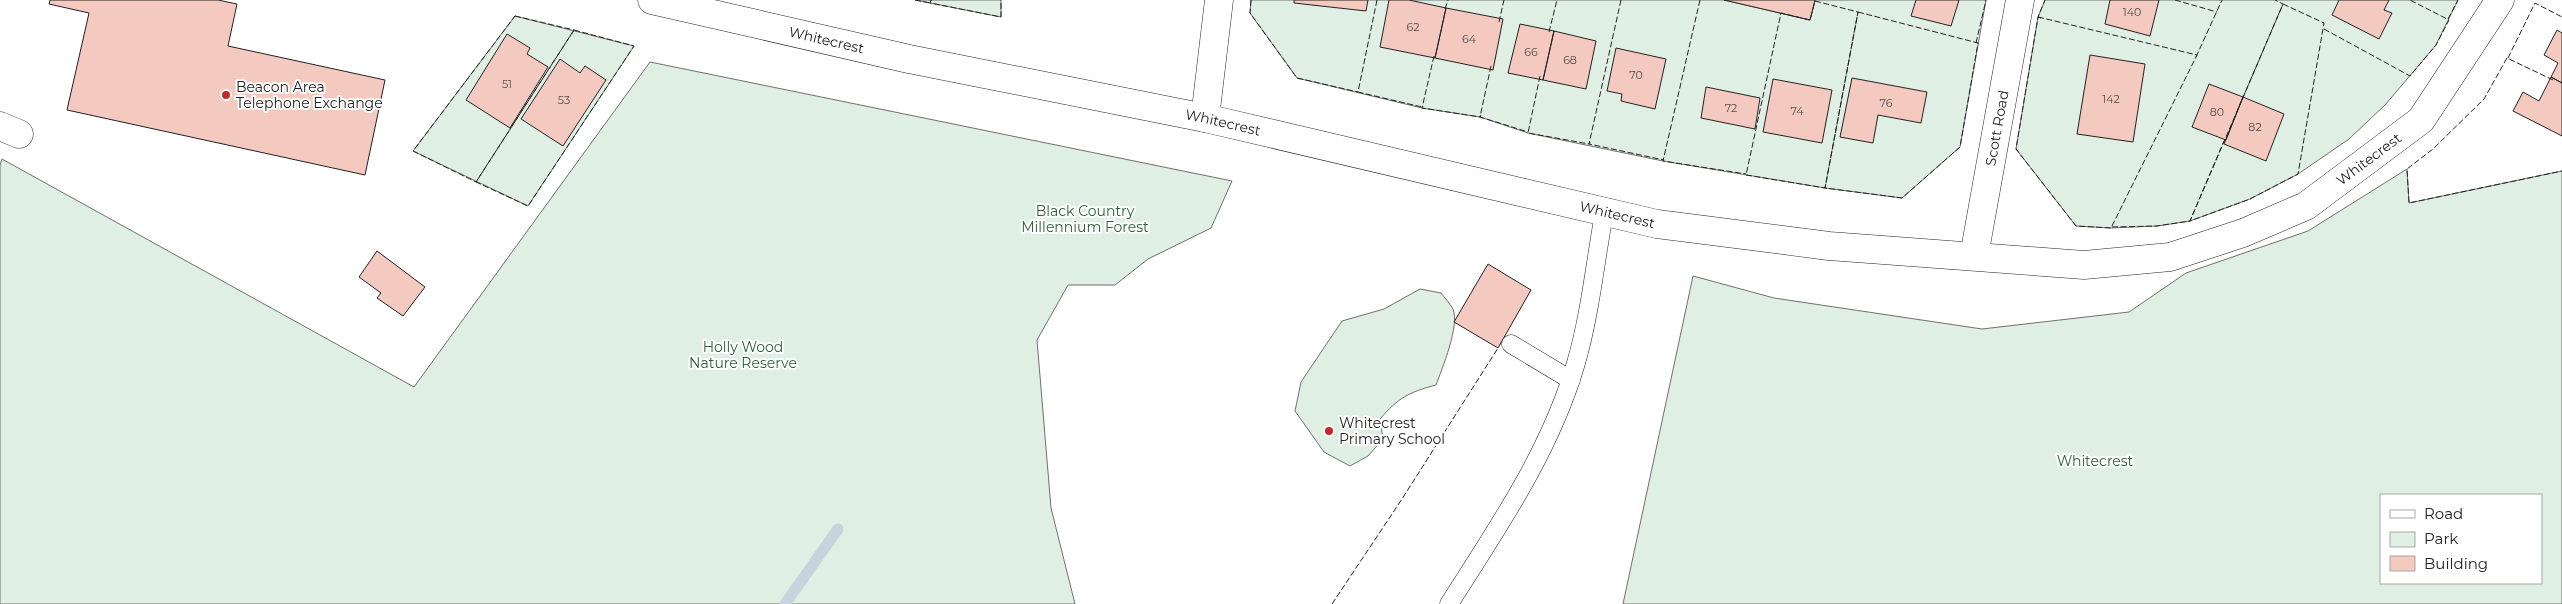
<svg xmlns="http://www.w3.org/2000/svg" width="2562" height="604" font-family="Montserrat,sans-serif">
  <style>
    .green { fill: #e0efe3; stroke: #6f6f6f; fill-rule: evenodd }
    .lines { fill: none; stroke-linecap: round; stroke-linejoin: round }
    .stream { stroke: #c7d3dd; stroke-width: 11 }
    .building { fill: #f3c9c0; stroke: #222 }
    .service-casing { stroke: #222; stroke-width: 19 }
    .minor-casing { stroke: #222; stroke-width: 29 }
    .service { stroke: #fff; stroke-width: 18 }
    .minor { stroke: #fff; stroke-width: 28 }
    .fence { stroke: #222; stroke-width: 1; stroke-dasharray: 6 2.5; stroke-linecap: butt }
    .poi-dot { fill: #c62828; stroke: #fff; stroke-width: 2 }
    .labels { text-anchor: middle; stroke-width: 4; stroke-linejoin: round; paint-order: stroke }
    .number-label { font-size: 11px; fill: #564c4a }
    .street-label { font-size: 14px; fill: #222; stroke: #fff }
    .poi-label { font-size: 14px; fill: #222; stroke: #fff; text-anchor: start }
    .park-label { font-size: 14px; fill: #2f5e38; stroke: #fff }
  </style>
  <rect width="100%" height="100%" fill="#fff"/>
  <path class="green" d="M915,0H1001V17Z
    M1251,0H1724L1810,20L1815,0H1986L1960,147L1902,198L1825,188L1663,161L1528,133L1480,117L1422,108L1297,78L1250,13Z
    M2045,0H2458L2436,45L2385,105L2349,139L2298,174L2250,199L2190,221L2157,226L2111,228L2076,226L2016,149L2038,17Z
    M515,16L634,46L528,206L413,151Z
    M650,62L1232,181L1211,228L1148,259L1115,285H1068L1037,340L1051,508L1075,604H0V165L2,159L414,387Z
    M2407,169L2409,203L2562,171V604H1623L1693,276L1774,298L1982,329L2129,312L2186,273L2308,231ZM2541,495V583H2381V495Z
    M1420,289L1441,293C1445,298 1450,304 1453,309C1460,325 1442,369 1436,385C1409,392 1398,398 1380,419L1383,439L1368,456L1350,466L1324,452L1295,411L1301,382L1342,321L1384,309Z"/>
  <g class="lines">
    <path class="stream" d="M785,604L838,529"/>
  </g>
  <path class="building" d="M50,0H218L237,4L228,46L385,80L365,175L67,110L89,13L49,4Z
    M1294,0H1368L1366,11L1294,3Z
    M1389,0H1409L1446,8L1435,58L1380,47Z
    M1724,0H1815L1810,20Z
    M1916,0H1959L1951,26L1911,16Z
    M2110,0H2159L2150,36L2105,24Z
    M2339,0H2389L2384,10L2392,13L2379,39L2332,15Z
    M1446,8L1503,19L1493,70L1435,58Z
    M1520,24L1554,31L1543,80L1508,73Z
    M2557,30L2562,33V83L2551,77L2558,63L2544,55Z
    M1554,31L1596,41L1586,89L1543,80Z
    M507,34L530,48L527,54L548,67L510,128L466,100Z
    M1616,48L1666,59L1655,109L1621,101L1622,94L1607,91Z
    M2090,55L2145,64L2133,142L2077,134Z
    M560,59L580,73L585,66L606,80L563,146L521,119Z
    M2551,77L2562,83V136L2513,111L2523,92L2539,101Z
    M1852,78L1927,92L1921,123L1878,115L1873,143L1840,137Z
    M1773,79L1832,90L1822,143L1763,132Z
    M2209,84L2243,97L2226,140L2192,127Z
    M1706,87L1760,98L1755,129L1701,118Z
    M2243,97L2284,114L2266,161L2224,144Z
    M377,251L425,287L403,316L377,298L381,293L359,277Z
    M1488,264L1531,290L1498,348L1454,322Z"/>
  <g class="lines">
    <defs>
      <path id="service" d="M1511,344L1571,380
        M1449,604C1498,527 1550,452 1576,363C1590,315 1595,263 1604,214"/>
      <g id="minor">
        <path id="s1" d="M652,0L909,59L1205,118L1657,224L1829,246L2084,265L2170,257L2243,233L2306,206L2421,120L2500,0"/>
        <path d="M1205,118L1219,0"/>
        <path d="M0,126L19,134"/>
        <path id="s2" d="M1974,256L2020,0"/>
      </g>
    </defs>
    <use href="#service" class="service-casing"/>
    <use href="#minor" class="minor-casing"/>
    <use href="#service" class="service"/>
    <use href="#minor" class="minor"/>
    <path class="fence" d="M915,0L930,3L931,0L930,3L1001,17V0
      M1251,0L1250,13L1297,78L1358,92
      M1377,0L1358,92L1422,107
      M1621,0L1589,144L1664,160
      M1700,0L1663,161L1746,174
      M2175,0L2217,12
      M1815,1L1858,12L1825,188L1746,175L1781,13L1810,20Z
      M2283,4L2324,23L2298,174L2250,199L2190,221Z
      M1445,9L1448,0
      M1858,12L1978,43L1960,147L1902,198L1825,188Z
      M515,16L574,30L476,182L413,151Z
      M2038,17L2197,55L2111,228L2076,226L2016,149Z
      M2041,18L2038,17L2045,0
      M2448,19L2458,0
      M1499,22L1504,0
      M2324,29L2410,76L2436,45L2449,20L2410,0
      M574,30L634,46L528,206L476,182Z
      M1549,32L1557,0
      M1976,43L1986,0
      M1434,56L1422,108L1480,117L1481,115
      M2196,57L2222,0
      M2508,58L2535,3L2562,17
      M1491,66L1480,117L1528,132
      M1540,76L1528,133L1589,144L1590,142
      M2553,80L2507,58L2484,99L2433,149L2407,169L2409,203L2562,171
      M2242,100L2283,4L2275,0
      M2112,227L2157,226L2190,221L2224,141
      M1332,604L1402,499L1498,348"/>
  </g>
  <g class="poi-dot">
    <circle cx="226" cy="95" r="5"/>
    <circle cx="1329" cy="431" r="5"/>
  </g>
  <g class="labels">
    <g class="number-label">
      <text x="2132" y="16">140</text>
      <text x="1413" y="31">62</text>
      <text x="1469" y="43">64</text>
      <text x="1531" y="56">66</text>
      <text x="1570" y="64">68</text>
      <text x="1636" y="79">70</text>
      <text x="507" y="88">51</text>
      <text x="2111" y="103">142</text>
      <text x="564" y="104">53</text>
      <text x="1886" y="107">76</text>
      <text x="1731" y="112">72</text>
      <text x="1797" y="115">74</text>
      <text x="2217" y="116">80</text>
      <text x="2255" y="131">82</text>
    </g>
    <g class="street-label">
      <text dy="5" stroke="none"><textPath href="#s1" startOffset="179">Whitecrest</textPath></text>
      <text dy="5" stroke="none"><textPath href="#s1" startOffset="584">Whitecrest</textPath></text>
      <text dy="5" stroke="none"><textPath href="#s2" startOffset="130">Scott Road</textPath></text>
      <text dy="5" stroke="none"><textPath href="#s1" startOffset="1769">Whitecrest</textPath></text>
      <text dy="5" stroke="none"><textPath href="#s1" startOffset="989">Whitecrest</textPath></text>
    </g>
    <g class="poi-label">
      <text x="236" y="92">Beacon Area<tspan x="236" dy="16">Telephone Exchange</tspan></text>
      <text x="1339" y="428">Whitecrest<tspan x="1339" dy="16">Primary School</tspan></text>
    </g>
    <g class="park-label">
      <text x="1085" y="216">Black Country<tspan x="1085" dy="16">Millennium Forest</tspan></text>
      <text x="743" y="352">Holly Wood<tspan x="743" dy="16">Nature Reserve</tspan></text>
      <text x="2095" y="466">Whitecrest</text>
    </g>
  </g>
  <rect x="2380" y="494" width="162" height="90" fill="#ffffff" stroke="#a7a7a7"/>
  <rect x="2390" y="510" width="25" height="8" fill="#ffffff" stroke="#a7a7a7"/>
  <text x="2424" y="519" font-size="15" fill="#222222">Road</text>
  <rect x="2390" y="532" width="25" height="15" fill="#e0efe3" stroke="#a7a7a7"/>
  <text x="2424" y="544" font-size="15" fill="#222222">Park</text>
  <rect x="2390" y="556" width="25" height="15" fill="#f3c9c0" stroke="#a7a7a7"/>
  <text x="2424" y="569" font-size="15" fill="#222222">Building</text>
</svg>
